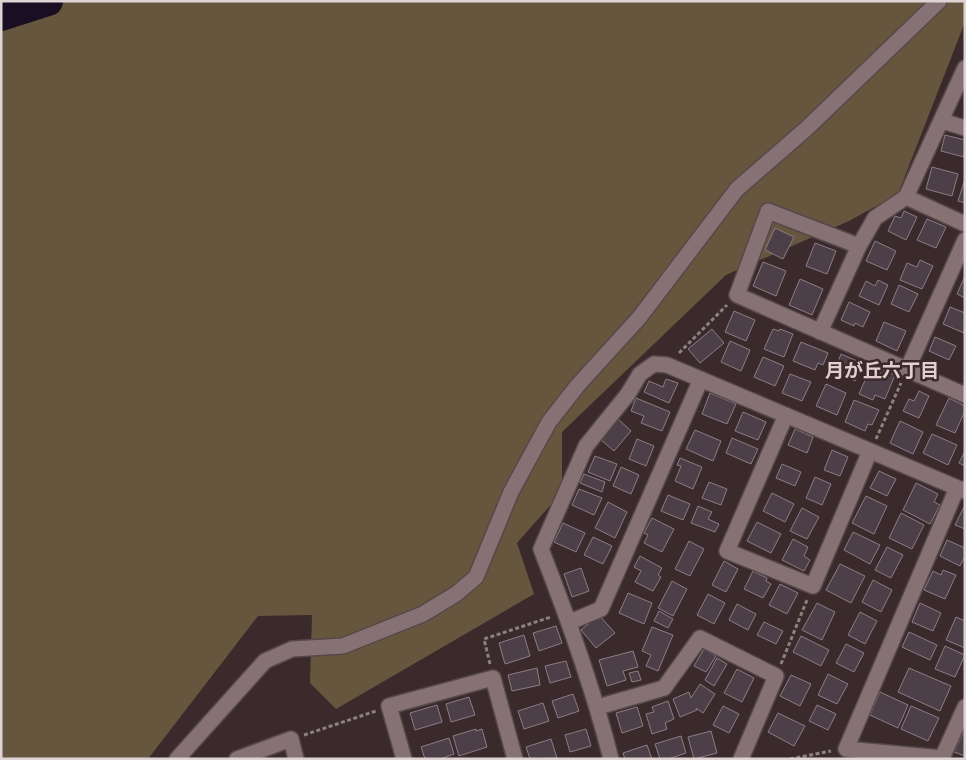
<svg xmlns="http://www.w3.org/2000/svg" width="966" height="760" font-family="'Archivo Narrow','Noto Sans JP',sans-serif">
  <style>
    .forest { fill: #67563e }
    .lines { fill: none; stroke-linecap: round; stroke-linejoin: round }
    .river { stroke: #190e22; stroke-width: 30 }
    .building { fill: #4d3f48; stroke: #8c7c86 }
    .street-casing { stroke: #56484a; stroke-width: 18 }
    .path { stroke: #8d8080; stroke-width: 3; stroke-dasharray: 4 2.5; stroke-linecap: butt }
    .street { stroke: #867274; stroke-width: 15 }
    .labels { text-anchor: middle; stroke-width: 5; stroke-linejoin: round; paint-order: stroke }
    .neighbourhood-label { font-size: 19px; font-weight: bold; fill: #e4ced0; stroke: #3a2a2b }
  </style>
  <rect width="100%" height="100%" fill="#3a2a2b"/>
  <path class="forest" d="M1,1H965V22L898,194L849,221L726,275L562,432V492L517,543L534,594L336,709L310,683L312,615L258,616L148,759H1Z"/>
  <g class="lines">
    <path class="river" d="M1,16L48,1"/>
  </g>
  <path class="building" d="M945,135L965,140L964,157L941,151Z
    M932,167L958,174L952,196L926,189Z
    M965,179V203L958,201Z
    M904,211L917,217L906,240L888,231L895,216L901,218Z
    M927,219L946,227L936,248L917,240Z
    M775,228L794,237L783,259L765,250Z
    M875,241L896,251L887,270L866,261Z
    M815,243L836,251L827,274L806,266Z
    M920,260L933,266L922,289L900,280L907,263L917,267Z
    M763,262L786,271L776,296L753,286Z
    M965,276V298L957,294Z
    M800,279L823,289L812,315L789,305Z
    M878,280L888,285L879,305L859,296L866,281L875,286Z
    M899,285L918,294L909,312L891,304Z
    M849,302L870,312L863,327L855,323L854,326L841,320Z
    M950,307L965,313L964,333L943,324Z
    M734,311L755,320L746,341L725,332Z
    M884,322L906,331L897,351L876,341Z
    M712,329L724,343L700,363L688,349Z
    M773,329L779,331L780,329L793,334L784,357L764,349Z
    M935,337L956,346L949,360L929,351Z
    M730,341L750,350L741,371L721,362Z
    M801,342L828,353L823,365L818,363L815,370L793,361Z
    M841,354L862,363L855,381L834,372Z
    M763,357L784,366L775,386L754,377Z
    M882,370L895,375L885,399L875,395L873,400L859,394L869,371L879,375Z
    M790,374L811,382L802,401L782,393Z
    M666,379L678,383L669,403L644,392L649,381L663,387Z
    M826,384L846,393L837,415L816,406Z
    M919,391L929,396L919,418L903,411L909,399L914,401Z
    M710,393L736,404L727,424L702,414Z
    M636,398L670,412L662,431L641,423L644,416L631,411Z
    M949,398L965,406V411L955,433L936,425Z
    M854,400L879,410L872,425L868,424L865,431L845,422Z
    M743,412L766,422L758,440L735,431Z
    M618,419L631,431L614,451L600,439Z
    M900,421L923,432L913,454L890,443Z
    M795,429L813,437L807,453L788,445Z
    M695,430L721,441L713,461L686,449Z
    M932,434L957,445L948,465L923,453Z
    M732,438L758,449L751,464L726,453Z
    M637,439L654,446L646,466L629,459Z
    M832,450L848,457L840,476L824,470Z
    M965,451V466L959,463Z
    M595,456L617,464L610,481L588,472Z
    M680,458L702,467L693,489L675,481L681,466L677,465Z
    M782,464L801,472L795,486L776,478Z
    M621,467L639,475L631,494L613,486Z
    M879,471L896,479L887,496L870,488Z
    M584,474L605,482L602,492L580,483Z
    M815,477L831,484L822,505L806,498Z
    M709,482L727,489L721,505L702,498Z
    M916,483L938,494L934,502L940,505L930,524L903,510Z
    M579,489L602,498L594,515L572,505Z
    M772,493L794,504L785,522L763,511Z
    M668,495L690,504L683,520L661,511Z
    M866,496L887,506L874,534L852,523Z
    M608,502L627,512L615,538L595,528Z
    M698,506L712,512L708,519L719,524L715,532L691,523Z
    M964,507L965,508V529L955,525Z
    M802,508L819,517L807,539L790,531Z
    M901,513L924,525L912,549L889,538Z
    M652,518L674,529L662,552L644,543L648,535L644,533Z
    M757,522L781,534L771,553L747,541Z
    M563,523L585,533L576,552L554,542Z
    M853,532L880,545L870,564L844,550Z
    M593,537L612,546L603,564L584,555Z
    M793,539L808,547L804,556L810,560L804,571L782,560Z
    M947,540L965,548V556L960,566L940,556Z
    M689,541L704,549L690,576L675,569Z
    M887,547L903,555L891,578L875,570Z
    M640,556L662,568L658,575L661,577L653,591L635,582L641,571L634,567Z
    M724,561L738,569L726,592L712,585Z
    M840,564L865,576L851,603L826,590Z
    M581,568L589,591L572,597L564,574Z
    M943,570L956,575L945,599L924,590L933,571L941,575Z
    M753,571L767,578L766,581L771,584L763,598L744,589Z
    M873,580L892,590L881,612L862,602Z
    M672,581L687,589L673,616L658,608Z
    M780,584L798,593L787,614L769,605Z
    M628,593L652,603L644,624L619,613Z
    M708,594L725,603L714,624L697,615Z
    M817,603L835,612L822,640L802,630Z
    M920,603L941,613L933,631L912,622Z
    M737,604L756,614L748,630L729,620Z
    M659,611L673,619L668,628L654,621Z
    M860,612L877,621L865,644L848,635Z
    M599,615L615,633L596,648L581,630Z
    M956,617L965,621V648L946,640Z
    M764,622L783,631L776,644L757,635Z
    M556,626L562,643L539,651L533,633Z
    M652,627L673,635L658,671L646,666L651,655L642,651Z
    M909,632L937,645L930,660L902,647Z
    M524,635L530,656L505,664L499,643Z
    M801,636L829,650L821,666L793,652Z
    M846,644L864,653L854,672L836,663Z
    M945,646L965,655L955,677L935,669Z
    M704,649L716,656L706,672L694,666Z
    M633,651L638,667L623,671L626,680L607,686L599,660Z
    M717,658L727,664L714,686L705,680Z
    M566,661L571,677L550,683L545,666Z
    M537,668L540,685L512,691L508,675Z
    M909,668L951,686L940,711L898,692Z
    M737,669L754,678L742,702L724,693Z
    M638,671L641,680L632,682L629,673Z
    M828,674L848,684L837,704L818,695Z
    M791,675L811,684L800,706L780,696Z
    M700,684L715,694L703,713L696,708L697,710L680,717L673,699L689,692L691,698Z
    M880,692L908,705L898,728L870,715Z
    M573,694L579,711L558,718L552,701Z
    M469,697L475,715L451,722L446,704Z
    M668,701L674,719L665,723L667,729L652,734L646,714L654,712L652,707Z
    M543,703L549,721L524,729L518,711Z
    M437,705L442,722L415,730L410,713Z
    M817,705L836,714L828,730L809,721Z
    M723,706L739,714L729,733L713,725Z
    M911,706L939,718L928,741L901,729Z
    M637,707L643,726L622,733L616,713Z
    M778,713L805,726L794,746L768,732Z
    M476,729V731L482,729L487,747L459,756L453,736Z
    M586,729L591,746L570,752L565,735Z
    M965,729V756L954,752Z
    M711,731L717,753L694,759L688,737Z
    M681,736L686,753L668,759H660L655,744Z
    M449,738L454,754L440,759H425L421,747Z
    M551,739L557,758L530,759L526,747Z
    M647,745L652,759H625L623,753Z
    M845,757H869V759H845Z"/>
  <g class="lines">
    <defs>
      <path id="street" d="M965,68L906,197L875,218L859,246L768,211L737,295L965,395
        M942,121L965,128
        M906,197L965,224
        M820,332L859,246
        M907,370L965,240
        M786,415L727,551L813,586L870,451
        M957,488L846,749L942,758L965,707
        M570,622L601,609L701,379
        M598,707L664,688L700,638L776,676L741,759
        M177,759L265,661L292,649L343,646L423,614L456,594L476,577L511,492L549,422L578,385L639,318L737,189L806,129L939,1
        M237,759L291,739L296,759
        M404,759L389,706L493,678L515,759
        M611,759C593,687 568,618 541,549L586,446L628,394L640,374L654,364L667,365L965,491"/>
    </defs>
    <use href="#street" class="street-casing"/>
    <path class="path" d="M679,353L727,305
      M876,439L901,383
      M490,664L484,639L551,617
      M781,664L807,600
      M304,735L376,711
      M790,759L831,751"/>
    <use href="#street" class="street"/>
  </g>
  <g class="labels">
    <g class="neighbourhood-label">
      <text x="882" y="377">月が丘六丁目</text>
    </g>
  </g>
  <rect width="966" height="760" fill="none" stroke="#ded4d4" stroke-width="5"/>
</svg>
